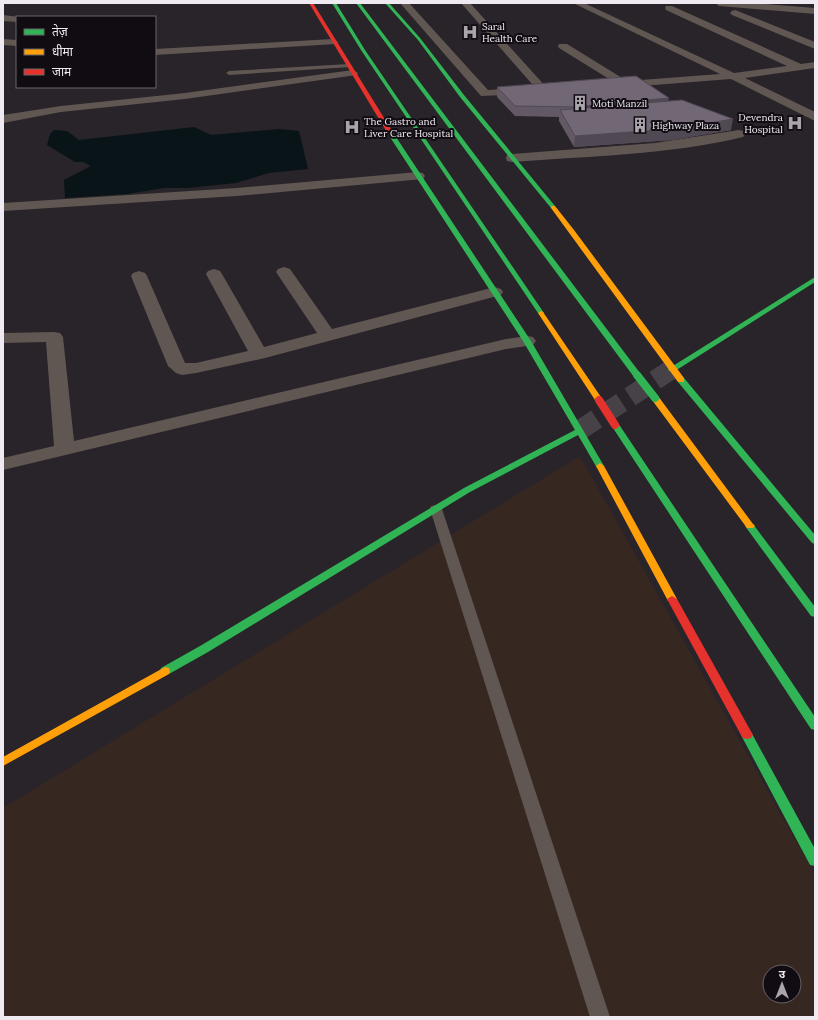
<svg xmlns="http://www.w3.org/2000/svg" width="818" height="1020" font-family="Lora,'Noto Sans Devanagari',serif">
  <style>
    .commercial { fill: #372721; fill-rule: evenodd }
    .water { fill: #091418 }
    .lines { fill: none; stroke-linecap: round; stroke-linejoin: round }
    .secondary-tunnel { stroke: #474248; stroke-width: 20; stroke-dasharray: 20 10; stroke-linecap: butt }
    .lane { fill: #605753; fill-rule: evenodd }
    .street { fill: #605753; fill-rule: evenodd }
    .fast { fill: #30b455; fill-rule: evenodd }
    .slow { fill: #ff9f0a; fill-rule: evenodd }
    .jam { fill: #e5322d; fill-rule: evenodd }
    .fast-bridge { stroke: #30b455; stroke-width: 8 }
    .jam-bridge { stroke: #e5322d; stroke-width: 8 }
    .wall { fill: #625965 }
    .shaded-wall { fill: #504852 }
    .building { fill: #726775; stroke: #504852 }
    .labels { text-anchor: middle; stroke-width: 4; stroke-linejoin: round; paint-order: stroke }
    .far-poi-label { font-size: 10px; fill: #efe9f1; stroke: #110c12; text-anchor: start }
  </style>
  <rect width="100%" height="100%" fill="#29242a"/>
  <path class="commercial" d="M580,456L815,875V1017H3V808ZM770,972H794V996H770Z"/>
  <path class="water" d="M194,127L211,135L280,129L299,131L308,169L269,173L236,183L187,188H164L127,194L65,198L64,180L91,166L83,162H75L47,145L50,134L54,130L67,131L79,140Z"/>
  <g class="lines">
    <path class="secondary-tunnel" d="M580,430L672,369"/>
    <path class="lane" d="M349,64L352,66L351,67L229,75L226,73L229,71Z
      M436,505L441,506L442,509L610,1017H590L430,509L431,506Z"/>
    <path class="street" d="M400,3H409L488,90L527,88L533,91L527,94L481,96Z
      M461,3H470L547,88L549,90L547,92H539Z
      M573,3H584L734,73L787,66L666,10L665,8L666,6H672L801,64L815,62V68L745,78L815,112V121L731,79L615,88L611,87L610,85L614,82L559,48L558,46L559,44H567L627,81L720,74Z
      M715,3H751L815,8V14L719,6Z
      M735,10L815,42V49L732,15L730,13L732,11Z
      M3,15L20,17H17V22L3,21Z
      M3,39L17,40V46L3,45Z
      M333,39L338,42L336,44L155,55V49Z
      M353,70L358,73L357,75L185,99L61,112L3,123V115L61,106L185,93Z
      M739,130L743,131L745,134L743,137C668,155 589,156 512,162L507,161L506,158L507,155L512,154L655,143Z
      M418,172L423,173L425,176L423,179L237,196L3,211V203L237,188Z
      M284,267L290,269L332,329L495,287L501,289L503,292L501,295L265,358L196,373L182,375L176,373L168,366L131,276L133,273L139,271L145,273L147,276L185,363H196L248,351L206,274L208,271L214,269L220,271L222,274L264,347L317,333L276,272L278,269Z
      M54,332L60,333L63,337L74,441L506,339L527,336L533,337L536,341L533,345L506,349L3,470V458L54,446L46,342L3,343V333Z"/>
    <path class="fast" d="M332,3H336L365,50L544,313L543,314H539L538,313L361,50Z
      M356,3H360L640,373V377H634Z
      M385,3H389L420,38L464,95L555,206V208H551L460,97L418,40Z
      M391,132L394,134L531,341L604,466L600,469L597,468L578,435L470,492L208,652L169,674H161L160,671L161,668L200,646L464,488L575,430L523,341L388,134Z
      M815,277V282L675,371H669L668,369Z
      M678,378H684L815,535V544L812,543L678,382Z
      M612,423H618L815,717V730L811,729L611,425Z
      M750,523L753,524L815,607V617L811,616L745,526Z
      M747,731L751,732L815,849V866L810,865L741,735L743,732Z"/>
    <path class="slow" d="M551,206H555L574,230L684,378V382H678L551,208Z
      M541,311L543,312L603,400L602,402H596L595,400L538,313Z
      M652,396H658L753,524L755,526L753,528H747L652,400L651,398Z
      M600,463L604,466L677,599L676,601H668L667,599L596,466Z
      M165,667L169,668L170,671L169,674L3,766V757Z"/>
    <path class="jam" d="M309,3H313L394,134L393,135L388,134Z
      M672,596L677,599L753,735L751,738L747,739L743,738L741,735L667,599Z"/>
    <path class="fast-bridge" d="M637,375L655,398"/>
    <path class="jam-bridge" d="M599,400L615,425"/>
  </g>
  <path class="wall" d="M497,87L668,101L731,130L672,140L574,147L559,121V117L515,116L497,97Z"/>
  <path class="shaded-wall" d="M669,98L667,108L573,117L574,107Z
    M733,119L731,130L672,140L574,147L575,136Z"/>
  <path class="building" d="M636,76L669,98L574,107L515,106L497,87Z
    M682,100L733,119L674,129L575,136L560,110Z"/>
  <defs>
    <symbol id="hospital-bare" viewBox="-9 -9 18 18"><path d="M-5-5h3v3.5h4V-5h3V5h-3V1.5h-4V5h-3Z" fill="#aaa4ab" stroke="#110c12" stroke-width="2.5" paint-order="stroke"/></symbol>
    <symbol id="building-bare" viewBox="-9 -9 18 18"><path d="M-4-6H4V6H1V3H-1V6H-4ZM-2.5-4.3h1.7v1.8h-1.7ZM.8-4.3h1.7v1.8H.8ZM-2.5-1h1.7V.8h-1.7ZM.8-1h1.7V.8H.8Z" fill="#aaa4ab" stroke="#110c12" stroke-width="2.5" paint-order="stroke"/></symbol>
  </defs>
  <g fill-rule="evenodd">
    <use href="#hospital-bare" x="459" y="21" width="22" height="22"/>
    <use href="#building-bare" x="569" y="92" width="22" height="22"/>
    <use href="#hospital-bare" x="784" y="112" width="22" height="22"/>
    <use href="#building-bare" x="629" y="114" width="22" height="22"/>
    <use href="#hospital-bare" x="341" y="116" width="22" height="22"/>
  </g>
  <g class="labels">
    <g class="far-poi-label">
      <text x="482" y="30">Saral<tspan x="482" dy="12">Health Care</tspan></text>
      <text x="592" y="107">Moti Manzil</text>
      <text x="783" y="121" text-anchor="end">Devendra<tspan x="783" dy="12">Hospital</tspan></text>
      <text x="364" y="125">The Gastro and<tspan x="364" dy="12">Liver Care Hospital</tspan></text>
      <text x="652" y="129">Highway Plaza</text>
    </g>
  </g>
  <rect width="818" height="1020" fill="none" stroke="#efe9f1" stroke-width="8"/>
  <rect x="16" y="16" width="140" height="72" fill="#110c12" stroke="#6a646b"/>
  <rect x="24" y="29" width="20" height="6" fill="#30b455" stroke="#6a646b"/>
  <text x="52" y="36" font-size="12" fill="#efe9f1">तेज़</text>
  <rect x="24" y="49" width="20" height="6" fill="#ff9f0a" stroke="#6a646b"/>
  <text x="52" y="56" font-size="12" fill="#efe9f1">धीमा</text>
  <rect x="24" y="69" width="20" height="6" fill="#e5322d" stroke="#6a646b"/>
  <text x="52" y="76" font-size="12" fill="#efe9f1">जाम</text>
  <g transform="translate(782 984)"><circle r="19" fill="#110c12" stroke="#6a646b"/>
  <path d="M0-3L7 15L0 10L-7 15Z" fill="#aaa4ab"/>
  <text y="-6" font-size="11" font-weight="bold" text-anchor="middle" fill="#efe9f1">उ</text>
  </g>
</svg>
